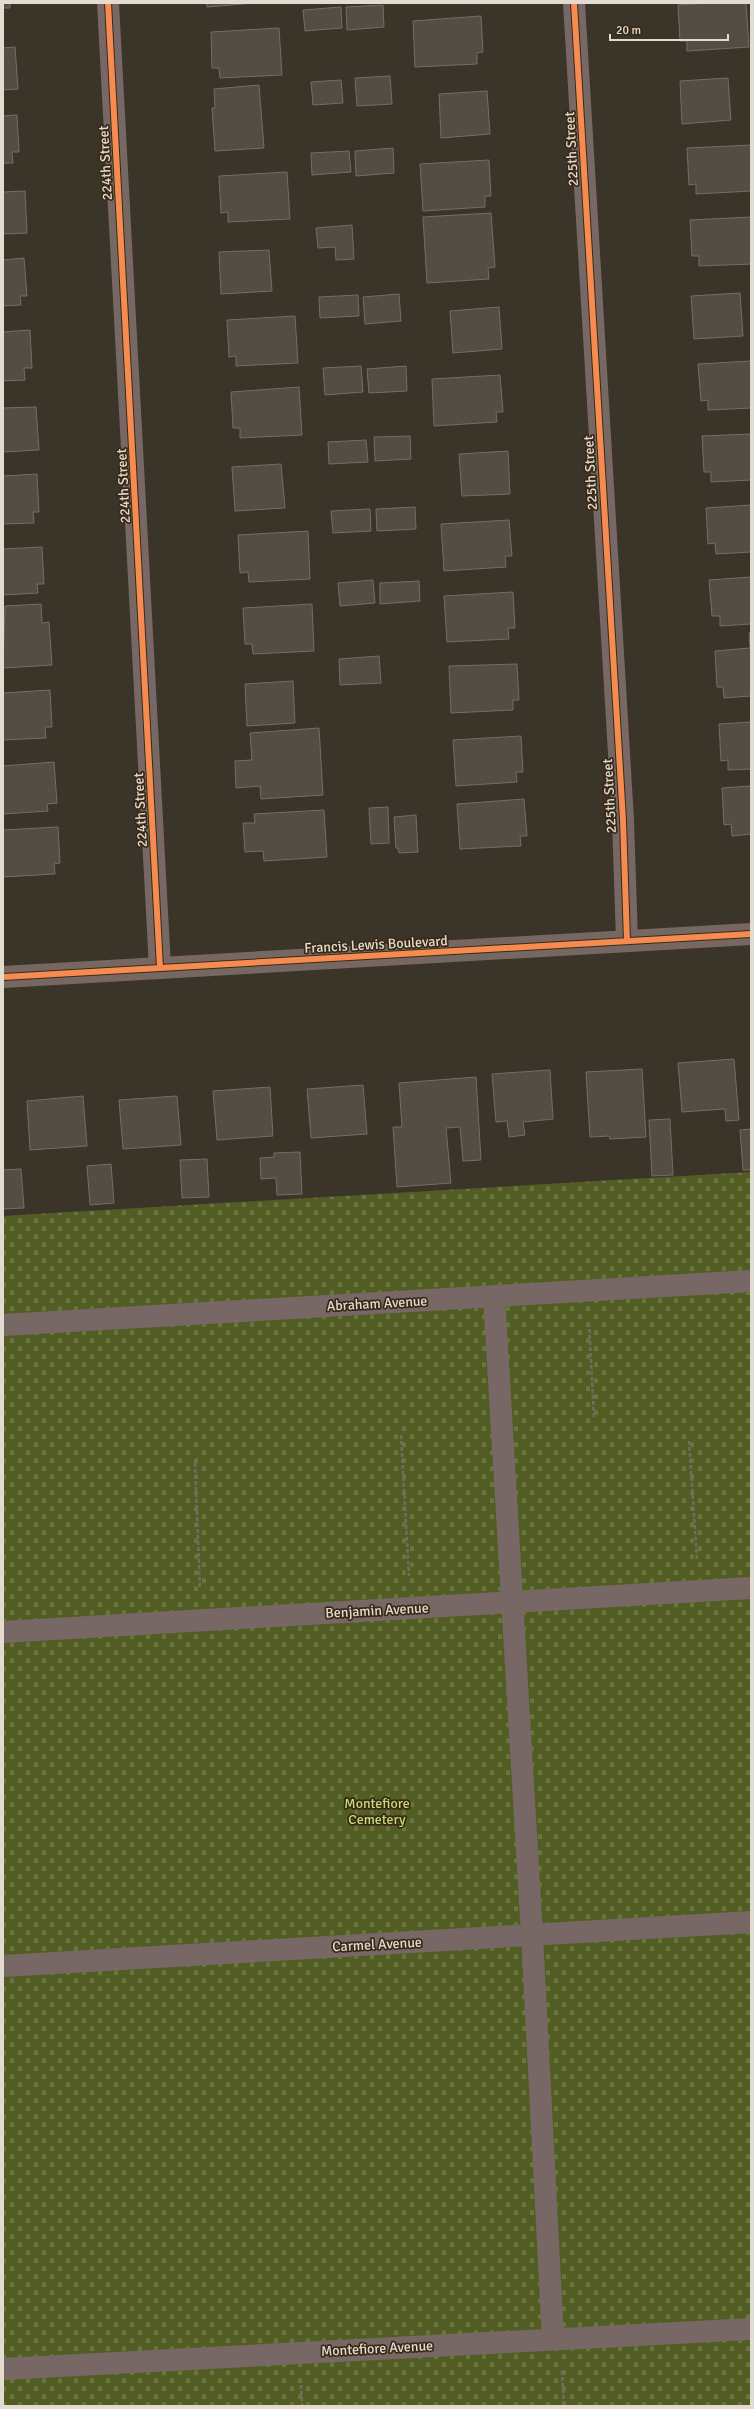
<svg xmlns="http://www.w3.org/2000/svg" width="754" height="2409" font-family="Signika,sans-serif">
  <style>
    .cemetery { fill: url(#cemetery-stones) }
    .building { fill: #534d44; stroke: #756e66 }
    .lines { fill: none; stroke-linecap: round; stroke-linejoin: round }
    .path { stroke: #766a65; stroke-width: 2.5; stroke-dasharray: 4 2; stroke-linecap: butt }
    .minor { stroke: #776865; stroke-width: 22 }
    .major { stroke: #776762; stroke-width: 22 }
    .cycleway-casing { stroke: #392a17; stroke-width: 8 }
    .cycleway { stroke: #f68b52; stroke-width: 6 }
    .labels { text-anchor: middle; stroke-width: 3.5; stroke-linejoin: round; paint-order: stroke }
    .street-label { font-size: 14px; fill: #e4dbd0; stroke: #392a17 }
    .park-label { font-size: 14px; fill: #c5dc79; stroke: #392a17 }
  </style>
  <defs>
    <pattern id="cemetery-stones" width="16" height="16" patternUnits="userSpaceOnUse"><rect width="16" height="16" fill="#525d23"/><path d="M2 7V4a2 2 0 0 1 4 0v3zM10 15v-3a2 2 0 0 1 4 0v3z" fill="#6b7442"/></pattern>
  </defs>
  <rect width="100%" height="100%" fill="#3b3429"/>
  <path class="cemetery" d="M751,1172V2406H3V1216Z"/>
  <path class="building" d="M3,3H10V8H3Z
    M207,3H255L207,7Z
    M710,3H746L749,47L687,51V41H680L678,5Z
    M383,5L384,27L347,30L346,7Z
    M341,7L342,28L305,31L303,10Z
    M481,16L483,52L477,53V64L415,67L413,21Z
    M279,28L282,75L220,78L219,68H212L211,32Z
    M15,47L18,89L3,90V48Z
    M390,76L392,104L357,106L355,78Z
    M728,78L731,120L682,124L680,81Z
    M341,80L343,103L313,105L311,82Z
    M259,85L264,148L215,151L212,108H215L214,89Z
    M487,91L490,134L441,138L439,94Z
    M17,115L19,152H12L13,163H3V116Z
    M751,145V191L696,194V184L689,185L687,148Z
    M393,148L394,173L356,176L355,151Z
    M349,151L351,172L312,175L311,153Z
    M489,160L491,196H485V207L423,211L420,164Z
    M287,172L290,219L228,222V212L221,213L219,176Z
    M25,191L27,233L3,234V192Z
    M491,213L495,267L488,268L489,279L427,283L423,217Z
    M751,217V264L699,266V256H692L690,220Z
    M352,225L354,259L336,260L335,247L318,248L316,228Z
    M269,250L272,291L221,294L219,252Z
    M24,258L27,296H20L21,305L3,306V260Z
    M740,293L743,336L694,339L691,296Z
    M399,294L401,321L365,324L363,297Z
    M358,295L359,316L320,318L319,297Z
    M499,307L502,349L453,353L450,311Z
    M295,316L298,363L236,366V356L229,357L227,320Z
    M30,330L32,368H24L25,380L3,381V332Z
    M751,361V408L708,410V400L701,401L698,364Z
    M361,366L363,392L325,395L323,368Z
    M406,366L407,391L369,393L367,369Z
    M500,375L503,412H496L497,422L434,426L432,379Z
    M299,387L302,435L240,438V428H233L231,392Z
    M36,407L39,450L3,452V408Z
    M751,434V480L711,482V472H704L702,436Z
    M410,436L411,459L375,461L374,437Z
    M366,440L368,462L329,464L328,442Z
    M508,451L510,494L462,496L459,454Z
    M281,464L285,508L235,511L232,467Z
    M37,474L39,512H33L34,523L3,524V476Z
    M751,505V552L716,554L715,543L708,544L706,508Z
    M415,507L416,529L377,531L376,509Z
    M370,509L371,531L333,533L331,511Z
    M509,520L512,556H505L506,567L444,571L441,524Z
    M308,531L310,579L249,582L248,572L240,573L238,535Z
    M42,547L44,584H37L38,593L3,595V549Z
    M751,577V624L720,626V616H712L709,580Z
    M373,580L375,603L340,606L338,583Z
    M419,581L420,601L380,604V583Z
    M513,592L515,628H508L509,639L447,642L444,596Z
    M41,604L42,623L49,622L52,665L3,668L5,606Z
    M312,604L314,651L253,654L252,644H245L243,608Z
    M749,633H751V696L724,698L723,687H717L715,651L750,648Z
    M379,656L381,683L340,685L339,659Z
    M517,664L519,700H513V710L451,713L449,666Z
    M293,681L295,723L247,726L245,684Z
    M50,690L52,727H45L46,738L3,740V693Z
    M751,722V769L728,770V760L721,761L719,724Z
    M319,728L323,795L261,799L260,786L236,788L235,761L252,760L250,733Z
    M521,736L523,772H516L517,782L456,786L453,740Z
    M54,762L57,803L47,804L48,811L3,814V766Z
    M751,786V834L732,836L731,824L724,825L722,788Z
    M524,799L527,836H520L521,846L460,849L457,804Z
    M388,807L389,843L371,844L369,808Z
    M324,810L327,857L264,861L263,851L245,852L243,823H255L254,814Z
    M416,815L418,852L399,853L398,848H396L394,817Z
    M58,827L60,863L54,864L55,874L3,877V830Z
    M734,1059L739,1120L726,1121L725,1109L682,1112L678,1063Z
    M642,1069L646,1137L610,1139L609,1136L590,1137L586,1072Z
    M550,1070L553,1119L523,1122L525,1135L509,1137L507,1121L496,1122L492,1074Z
    M476,1077L481,1160L463,1161L460,1127L446,1128L451,1183L397,1187L393,1127H402L399,1083Z
    M363,1085L367,1134L311,1138L307,1089Z
    M270,1087L273,1136L217,1140L213,1091Z
    M83,1096L87,1146L30,1150L27,1101Z
    M177,1096L181,1145L123,1149L119,1100Z
    M670,1119L673,1175L652,1176L649,1120Z
    M751,1129V1170H743L740,1130Z
    M300,1152L302,1194L277,1195L276,1178L261,1179L260,1158L274,1157V1153Z
    M207,1159L209,1197L182,1198L180,1160Z
    M111,1164L114,1203L90,1205L87,1166Z
    M21,1169L24,1208L3,1209V1170Z"/>
  <g class="lines">
    <path class="path" d="M589,1323L594,1418
      M401,1435L409,1576
      M689,1441L697,1559
      M195,1463L200,1588
      M562,2371L564,2406
      M301,2385L302,2406"/>
    <path class="minor" d="M108,3L160,968
      M574,3L623,820L627,941
      M494,1296L532,1935L553,2339
      M3,1325L751,1281
      M3,1632L751,1588
      M3,1966L751,1922
      M3,2369L751,2329"/>
    <path class="major" d="M3,977L751,934"/>
    <defs>
      <path id="cycleway" d="M108,3L160,968
        M574,3L623,820L627,941
        M3,977L751,934"/>
    </defs>
    <use href="#cycleway" class="cycleway-casing"/>
    <use href="#cycleway" class="cycleway"/>
  </g>
  <g class="labels">
    <g class="street-label">
      <text transform="translate(571 149) rotate(-93)" y="5">225th Street</text>
      <text transform="translate(105 163) rotate(-93)" y="5">224th Street</text>
      <text transform="translate(590 473) rotate(-93)" y="5">225th Street</text>
      <text transform="translate(123 486) rotate(-93)" y="5">224th Street</text>
      <text transform="translate(609 796) rotate(-93)" y="5">225th Street</text>
      <text transform="translate(140 810) rotate(-93)" y="5">224th Street</text>
      <text transform="translate(376 944) rotate(-3)" y="5">Francis Lewis Boulevard</text>
      <text transform="translate(377 1303) rotate(-3)" y="5">Abraham Avenue</text>
      <text transform="translate(377 1610) rotate(-3)" y="5">Benjamin Avenue</text>
      <text transform="translate(377 1944) rotate(-3)" y="5">Carmel Avenue</text>
      <text transform="translate(377 2348) rotate(-3)" y="5">Montefiore Avenue</text>
    </g>
    <g class="park-label">
      <text x="377" y="1808">Montefiore<tspan x="377" dy="16">Cemetery</tspan></text>
    </g>
  </g>
  <rect width="754" height="2409" fill="none" stroke="#e4dbd0" stroke-width="8"/>
  <path d="M610 34v6h118v-6" fill="none" stroke="#e4dbd0" stroke-width="2"/>
  <text x="616" y="34" font-size="12" fill="#e4dbd0" stroke="#392a17" stroke-width="3" paint-order="stroke">20 m</text>
</svg>
